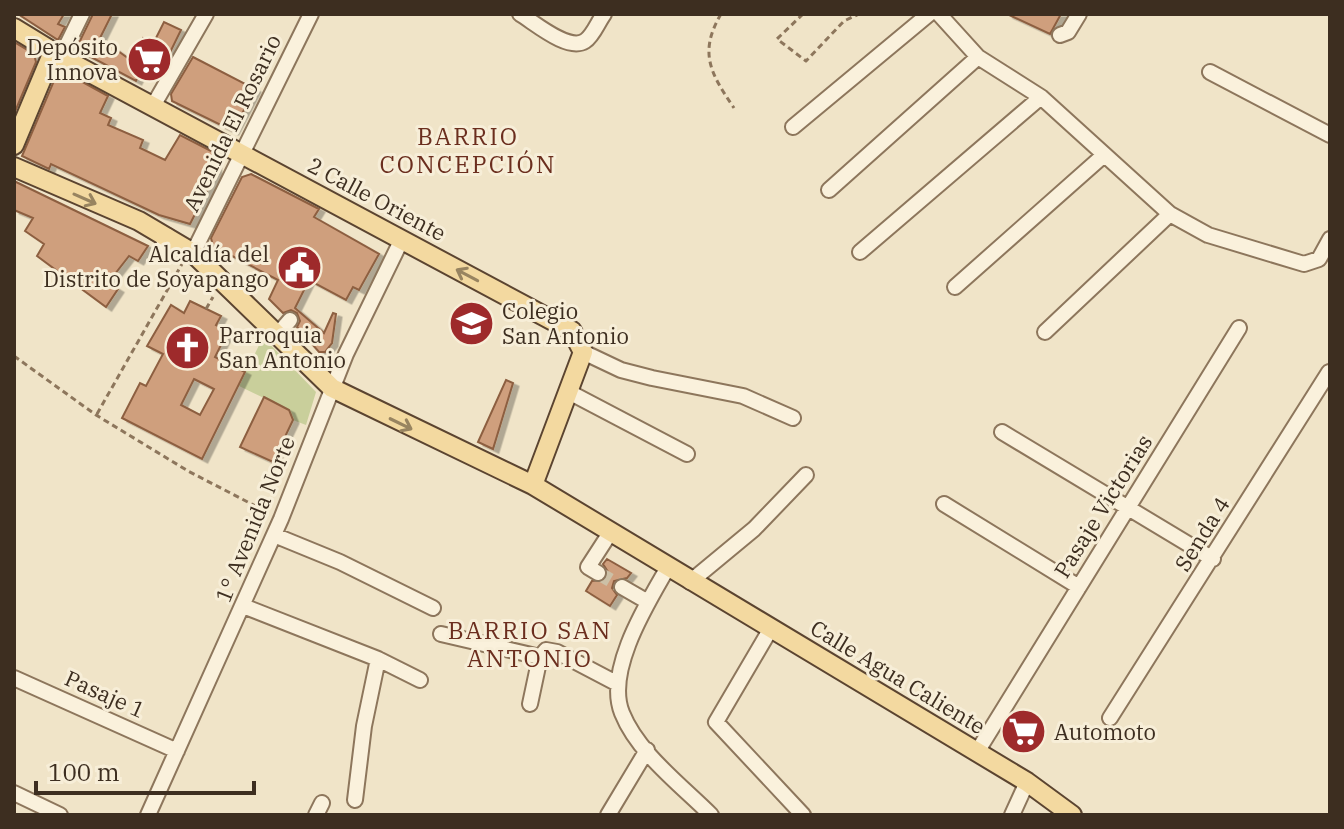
<svg xmlns="http://www.w3.org/2000/svg" width="1344" height="829" font-family="'IBM Plex Serif',serif">
  <style>
    .green { fill: #c9cf9b }
    .building { fill: #cf9f7d; stroke: #8d5f41; stroke-width: 2; fill-rule: evenodd; filter: url(#shadow) }
    .lines { fill: none; stroke-linecap: round; stroke-linejoin: round }
    .minor-tunnel { stroke: #ccc0a6; stroke-width: 14; stroke-dasharray: 14 7; stroke-linecap: butt }
    .minor-casing { stroke: #8d765c; stroke-width: 18 }
    .major-casing { stroke: #5b4430; stroke-width: 22 }
    .path { stroke: #8d765c; stroke-width: 3; stroke-dasharray: 6 4; stroke-linecap: butt }
    .minor { stroke: #faf1dc; stroke-width: 14 }
    .major { stroke: #f3d9a0; stroke-width: 18 }
    .oneway { stroke: #988460 }
    .labels { text-anchor: middle; stroke-width: 6; stroke-linejoin: round; paint-order: stroke }
    .poi-label { font-size: 22px; fill: #3d2e20; stroke: #f7eed8; text-anchor: start }
    .street-label { font-size: 22px; fill: #3d2e20; stroke: #f7eed8 }
    .neighbourhood-label { font-size: 24px; letter-spacing: 2px; fill: #6b2e1e; stroke: #f7eed8 }
  </style>
  <defs>
    <filter id="shadow"><feDropShadow dx="5.5" dy="3.5" stdDeviation="0" flood-color="#0004"/></filter>
  </defs>
  <rect width="100%" height="100%" fill="#f0e4c8"/>
  <path class="green" d="M263,337L316,392L306,425L293,420L289,410L239,386Z"/>
  <path class="building" d="M18,14H64L58,24L65,27L58,40Z
    M93,14H112L100,38L132,61L143,38L154,42L164,22L181,30L158,77L142,69L136,81L76,49Z
    M1007,14H1061L1050,34Z
    M14,42L34,54L36,62L14,114Z
    M193,57L255,89L233,131L172,101L171,94Z
    M59,69L108,96L100,113L111,118L108,125L143,140L140,148L165,160L180,135L215,153L216,173L190,224L159,215L51,164L49,169L22,156Z
    M251,174L319,209L314,217L379,254L359,290L353,287L346,300L309,280L295,308L324,333L333,313L336,314L332,343L325,352H319L297,327L300,321L297,313L291,310L283,313L269,299L278,280L213,246L211,238L242,177Z
    M14,181L148,246L138,261L129,256L108,283L118,289L106,307L37,256L44,244L25,231L33,218L14,210Z
    M190,301L221,316L216,325L228,331L215,357L245,372L202,459L122,418L140,383L146,386L163,354L147,346L171,305L184,313ZM194,379L214,389L200,415L181,405Z
    M506,380L513,383L493,449L478,442Z
    M264,397L289,410L293,420L273,462L240,447Z
    M607,559L631,573L627,578L614,581L612,588L617,595L610,606L586,591L592,581L606,579L608,572L603,564Z"/>
  <g class="lines">
    <path class="minor-tunnel" d="M598,573L622,587"/>
    <defs>
      <path id="minor" d="M520,14C534,22 568,52 585,41C593,36 598,22 604,14
        M939,14L978,57L1041,97L1170,214L1208,235L1304,264L1319,259L1330,239
        M1060,35L1068,32L1079,14
        M61,57L82,14
        M1210,72L1330,135
        M153,106L206,14
        M793,127L929,14
        M829,190L978,57
        M860,252L1041,97
        M193,253L311,14
        M159,254L168,236
        M955,287L1104,155
        M1045,332L1170,214
        M277,335L290,320
        M583,352L621,370L652,378L743,396L793,418
        M567,391L687,454
        M1002,432L1213,559
        M944,504L1079,587
        M274,535L340,562L433,608
        M667,569C647,604 605,671 622,713C638,753 681,785 711,815
        M598,573L588,567L610,533
        M690,582L754,529L806,475
        M622,587L648,602
        M243,606L378,659L420,680
        M770,630L716,722L803,815
        M441,634L540,657
        M14,678L177,751
        M530,704L540,657L546,650L557,652L618,684
        M1110,718L1329,372
        M977,752L1239,328
        M14,793L60,815
        M355,800L364,726L378,659
        M148,815L281,519L346,354L402,239
        M316,815L322,803
        M608,815L647,750
        M1012,815L1027,782"/>
      <path id="major" d="M14,28L68,61L572,331L583,352L533,485
        M14,145L53,52
        M14,167L139,221L193,253L332,388L533,485L1027,782L1072,815"/>
    </defs>
    <use href="#minor" class="minor-casing"/>
    <use href="#major" class="major-casing"/>
    <path class="path" d="M721,14C698,53 711,74 734,108
      M803,14L777,39L806,61L844,21L859,14
      M206,309L213,297
      M14,356L96,415L188,471L267,512
      M97,414L182,264"/>
    <use href="#minor" class="minor"/>
    <use href="#major" class="major"/>
  </g>
  <defs><path id="oneway-shaft" d="M-6 0H5M1.5-3L5.5 0L1.5 3" fill="none" stroke-width="1.6" stroke-linecap="round" stroke-linejoin="round" transform="scale(2)"/></defs>
  <g class="oneway">
    <use href="#oneway-shaft" transform="translate(85 199) rotate(24)"/>
    <use href="#oneway-shaft" transform="translate(467 275) rotate(-152)"/>
    <use href="#oneway-shaft" transform="translate(401 424) rotate(26)"/>
  </g>
  <defs>
    <symbol id="supermarket-disc" viewBox="-11 -11 22 22"><circle r="9.5" fill="#9e2a2b" stroke="#f7eed8"/><path d="M-6-5.5h2.5l.6 2H6L4.5 2H-2.5L-4.4-4H-6ZM-1.5 3.2a1.3 1.3 0 1 0 .1 0ZM3 3.2a1.3 1.3 0 1 0 .1 0Z" fill="#fff"/></symbol>
    <symbol id="civic-disc" viewBox="-11 -11 22 22"><circle r="9.5" fill="#9e2a2b" stroke="#f7eed8"/><path d="M-.6-6.5H3V-4.5H.6V-3L4-1V1h2V6H-6V1h2V-1L-.6-3ZM-1.2 2.5V6h2.4V2.5Z" fill="#fff"/></symbol>
    <symbol id="school-disc" viewBox="-11 -11 22 22"><circle r="9.5" fill="#9e2a2b" stroke="#f7eed8"/><path d="M0-5L7-2L0 1L-7-2ZM-4 1L0 2.5L4 1V4Q0 6-4 4Z" fill="#fff"/></symbol>
    <symbol id="church-disc" viewBox="-11 -11 22 22"><circle r="9.5" fill="#9e2a2b" stroke="#f7eed8"/><path d="M-1.2-6h2.4v3.5h3.3v2.4h-3.3V6h-2.4V-.1h-3.3v-2.4h3.3Z" fill="#fff"/></symbol>
  </defs>
  <g fill-rule="evenodd">
    <use href="#supermarket-disc" x="124" y="34" width="51" height="51"/>
    <use href="#civic-disc" x="274" y="242" width="51" height="51"/>
    <use href="#school-disc" x="446" y="298" width="51" height="51"/>
    <use href="#church-disc" x="162" y="322" width="51" height="51"/>
    <use href="#supermarket-disc" x="998" y="706" width="51" height="51"/>
  </g>
  <g class="labels">
    <g class="poi-label">
      <text x="118" y="55" text-anchor="end">Depósito<tspan x="118" dy="25">Innova</tspan></text>
      <text x="269" y="262" text-anchor="end">Alcaldía del<tspan x="269" dy="25">Distrito de Soyapango</tspan></text>
      <text x="502" y="319">Colegio<tspan x="502" dy="25">San Antonio</tspan></text>
      <text x="219" y="343">Parroquia<tspan x="219" dy="25">San Antonio</tspan></text>
      <text x="1054" y="740">Automoto</text>
    </g>
    <g class="street-label">
      <text transform="translate(232 123) rotate(-64)" y="8">Avenida El Rosario</text>
      <text transform="translate(377 199) rotate(28)" y="8">2 Calle Oriente</text>
      <text transform="translate(1103 506) rotate(-58)" y="8">Pasaje Victorias</text>
      <text transform="translate(255 519) rotate(-68)" y="8">1° Avenida Norte</text>
      <text transform="translate(1202 534) rotate(-58)" y="8">Senda 4</text>
      <text transform="translate(898 677) rotate(31)" y="8">Calle Agua Caliente</text>
      <text transform="translate(105 694) rotate(24)" y="8">Pasaje 1</text>
    </g>
    <g class="neighbourhood-label">
      <text x="468" y="145">BARRIO<tspan x="468" dy="28">CONCEPCIÓN</tspan></text>
      <text x="530" y="639">BARRIO SAN<tspan x="530" dy="28">ANTONIO</tspan></text>
    </g>
  </g>
  <rect width="1344" height="829" fill="none" stroke="#3d2e20" stroke-width="32"/>
  <path d="M36 781v12h218v-12" fill="none" stroke="#3d2e20" stroke-width="4"/>
  <text x="48" y="781" font-size="24" fill="#3d2e20" stroke="#f7eed8" stroke-width="6" paint-order="stroke">100 m</text>
</svg>
